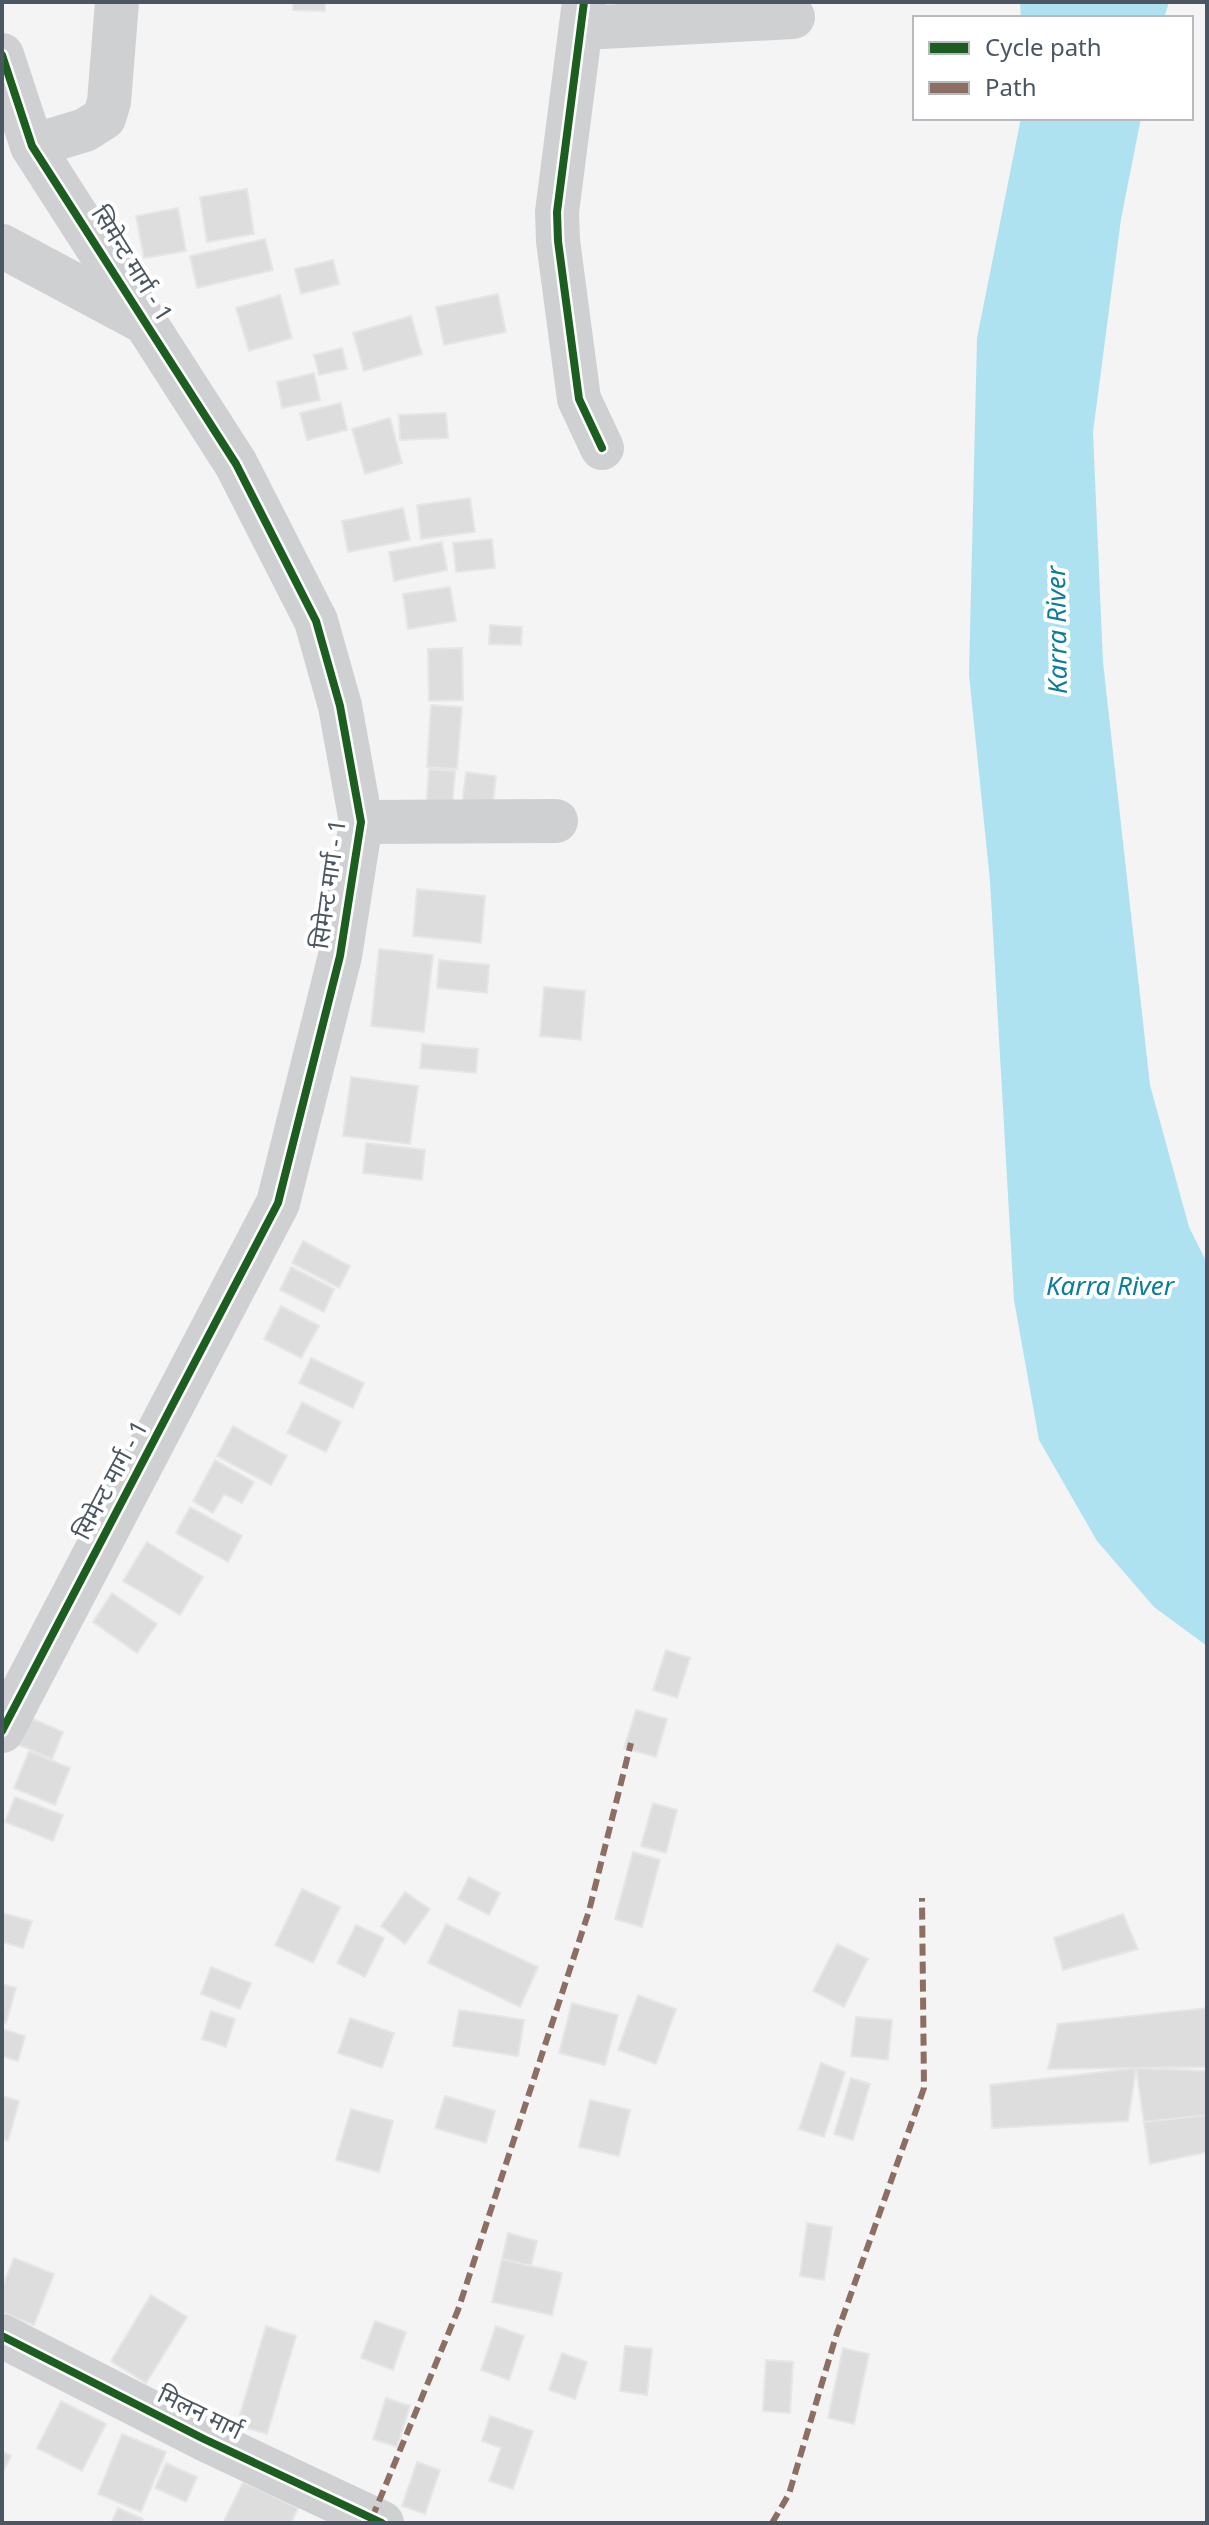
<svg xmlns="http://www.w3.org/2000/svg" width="1209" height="2525" font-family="'Noto Sans','Noto Sans Devanagari',sans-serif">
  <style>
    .water { fill: #aee2f0 }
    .building { fill: #ddddde; stroke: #e5e6e7; stroke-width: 2 }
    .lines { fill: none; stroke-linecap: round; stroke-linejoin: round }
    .minor { stroke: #ced0d2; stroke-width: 44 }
    .quiet { stroke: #8d6e63; stroke-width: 6; stroke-dasharray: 12 6; stroke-linecap: butt }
    .cycleway-casing { stroke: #fff; stroke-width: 13 }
    .cycleway { stroke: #1b5e20; stroke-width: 8 }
    .labels { text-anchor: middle; stroke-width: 8; stroke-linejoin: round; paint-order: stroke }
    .street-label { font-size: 24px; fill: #4a5661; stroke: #fff }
    .water-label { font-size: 26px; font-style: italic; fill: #0c7c9b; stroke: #fff }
  </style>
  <rect width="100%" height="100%" fill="#f4f4f4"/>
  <path class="water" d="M1020,2H1169L1164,18H1021Z
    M1021,118H1141L1121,219L1093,432L1103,662L1150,1085L1189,1227L1207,1263V1646L1154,1607L1097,1541L1039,1440L1014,1300L990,881L969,675L977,338Z"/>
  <path class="building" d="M293,2H325V11L293,10Z
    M247,189L254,234L207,242L200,197Z
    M178,208L186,251L144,258L136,216Z
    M265,239L273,270L197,288L190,256Z
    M333,260L339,284L301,294L295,269Z
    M498,294L506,332L444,345L436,307Z
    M280,295L292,338L249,351L236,308Z
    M411,316L422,354L364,371L353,333Z
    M342,348L347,369L319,375L314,355Z
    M314,373L320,400L282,408L277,382Z
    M341,403L347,430L307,440L300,413Z
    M446,413L448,438L400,440L399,415Z
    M390,418L402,463L365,474L352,429Z
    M470,498L475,532L421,539L417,505Z
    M403,508L410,540L348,552L342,521Z
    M492,539L495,568L456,572L453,543Z
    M442,542L447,570L394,581L389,552Z
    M450,587L456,621L408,629L403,594Z
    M490,625L522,627L521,645L489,644Z
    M462,648L463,700L429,701L428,649Z
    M431,705L462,707L457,769L427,767Z
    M429,769L455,771L452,809L426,807Z
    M466,772L496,776L491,818L461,814Z
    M417,889L485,896L481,943L413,936Z
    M379,949L433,955L424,1032L371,1026Z
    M439,960L489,965L487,993L437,988Z
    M544,987L585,991L581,1040L540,1036Z
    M422,1044L478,1049L476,1073L420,1068Z
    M351,1077L418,1086L410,1144L343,1136Z
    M366,1143L425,1150L422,1180L363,1173Z
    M303,1241L350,1266L339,1288L292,1263Z
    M291,1267L334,1289L324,1312L280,1290Z
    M281,1306L319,1326L301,1358L264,1339Z
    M311,1358L364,1383L353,1408L299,1383Z
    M302,1402L341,1422L326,1452L287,1433Z
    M233,1426L287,1456L271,1485L217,1456Z
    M215,1460L254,1482L242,1503L224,1494L213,1513L193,1501Z
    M190,1507L242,1536L228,1562L176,1533Z
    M147,1542L203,1577L180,1615L123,1581Z
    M112,1593L157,1624L137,1653L93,1622Z
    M666,1650L690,1658L677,1698L653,1690Z
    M636,1710L667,1719L656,1757L624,1748Z
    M31,1718L63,1732L52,1759L19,1745Z
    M29,1751L70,1768L55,1805L14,1788Z
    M15,1797L63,1815L53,1841L5,1822Z
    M653,1803L677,1810L666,1853L641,1846Z
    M633,1852L660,1860L642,1927L615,1919Z
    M469,1877L500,1893L489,1915L458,1899Z
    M302,1889L340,1907L313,1963L275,1945Z
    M405,1892L430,1909L405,1944L381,1926Z
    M2,1913L32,1921L23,1948L2,1942Z
    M1123,1914L1138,1949L1063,1970L1054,1938Z
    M446,1924L538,1967L520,2007L428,1963Z
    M356,1925L384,1938L365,1977L337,1963Z
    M837,1944L868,1959L844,2007L813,1991Z
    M211,1967L251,1983L240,2009L201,1994Z
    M2,1984L16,1988L6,2023L2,2022Z
    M638,1995L676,2009L656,2064L618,2050Z
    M572,2003L618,2015L605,2065L559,2053Z
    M1207,2008V2067L1048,2069L1058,2024Z
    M459,2010L524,2020L518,2056L453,2046Z
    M211,2011L235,2019L226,2047L202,2039Z
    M856,2017L892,2020L888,2060L851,2056Z
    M350,2018L394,2033L382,2068L338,2053Z
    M2,2029L25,2036L18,2061L2,2056Z
    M821,2063L845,2072L824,2137L799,2129Z
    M1136,2068L1207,2071V2115L1144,2122Z
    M1136,2068L1128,2121L992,2128L990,2085Z
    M851,2078L870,2084L853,2140L834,2134Z
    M2,2096L19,2101L8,2141L2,2139Z
    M445,2096L495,2111L486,2143L435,2128Z
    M590,2100L630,2110L619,2156L579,2147Z
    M351,2109L393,2121L379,2172L336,2160Z
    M1207,2115V2152L1150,2164L1144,2122Z
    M807,2223L832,2227L824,2280L800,2276Z
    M508,2233L537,2241L531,2266L502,2259Z
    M14,2258L54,2274L34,2325L2,2312V2288Z
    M502,2259L562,2273L552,2315L492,2302Z
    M151,2295L187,2317L146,2383L111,2361Z
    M375,2321L406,2332L393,2370L361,2358Z
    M266,2326L296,2336L267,2434L237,2425Z
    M496,2326L524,2336L509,2380L481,2370Z
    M625,2346L652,2349L647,2395L620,2391Z
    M843,2348L869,2354L854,2424L828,2418Z
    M562,2353L587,2362L575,2399L549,2390Z
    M766,2360L793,2362L790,2413L763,2411Z
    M386,2398L410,2406L397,2447L373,2439Z
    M61,2401L106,2424L82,2471L37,2448Z
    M490,2416L533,2431L513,2489L489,2481L501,2448L482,2441Z
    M122,2434L166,2452L141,2512L98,2494Z
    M2,2451L11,2456L2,2474Z
    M417,2462L440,2470L425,2514L402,2506Z
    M166,2463L197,2477L186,2502L155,2488Z
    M243,2482L298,2508L291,2523H223Z
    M118,2508L143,2519L141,2523H111Z"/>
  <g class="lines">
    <path class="minor" d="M584,2L557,212L558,241L579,399L602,448
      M583,28L793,17
      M2,55L32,146L236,464L316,621L340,706L361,822L340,956L278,1203L2,1731
      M32,146L85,130L104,118L109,102L117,2
      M2,246L144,322
      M361,822L556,821
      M2,2336L204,2439L382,2523"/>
    <path class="quiet" d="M372,2518L458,2310L589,1911L631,1743
      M772,2523L789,2494L836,2336L924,2088L922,1898"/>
    <defs>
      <path id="cycleway" d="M584,2L557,212L558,241L579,399L602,448
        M2,55L32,146L236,464L316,621L340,706L361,822L340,956L278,1203L2,1731
        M2,2336L204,2439L382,2523"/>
    </defs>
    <use href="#cycleway" class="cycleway-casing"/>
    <use href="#cycleway" class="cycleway"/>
  </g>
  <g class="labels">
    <g class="street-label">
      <text transform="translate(132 264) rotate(58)" y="8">सिमेन्ट मार्ग - 1</text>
      <text transform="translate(329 884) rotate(-82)" y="8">सिमेन्ट मार्ग - 1</text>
      <text transform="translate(111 1480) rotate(-62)" y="8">सिमेन्ट मार्ग - 1</text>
      <text transform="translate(200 2413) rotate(26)" y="8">मिलन मार्ग</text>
    </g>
    <g class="water-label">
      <text transform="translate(1057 630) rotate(-91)" y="9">Karra River</text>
      <text x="1110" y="1295">Karra River</text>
    </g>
  </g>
  <rect width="1209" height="2525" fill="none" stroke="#4a5661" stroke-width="8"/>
  <rect x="913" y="16" width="280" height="104" fill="#ffffff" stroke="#b7bbc0" stroke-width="2"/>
  <rect x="929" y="42" width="40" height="12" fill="#1b5e20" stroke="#b7bbc0" stroke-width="2"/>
  <text x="985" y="56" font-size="24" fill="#4a5661">Cycle path</text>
  <rect x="929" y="82" width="40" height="12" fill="#8d6e63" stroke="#b7bbc0" stroke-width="2"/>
  <text x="985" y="96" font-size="24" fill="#4a5661">Path</text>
</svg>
